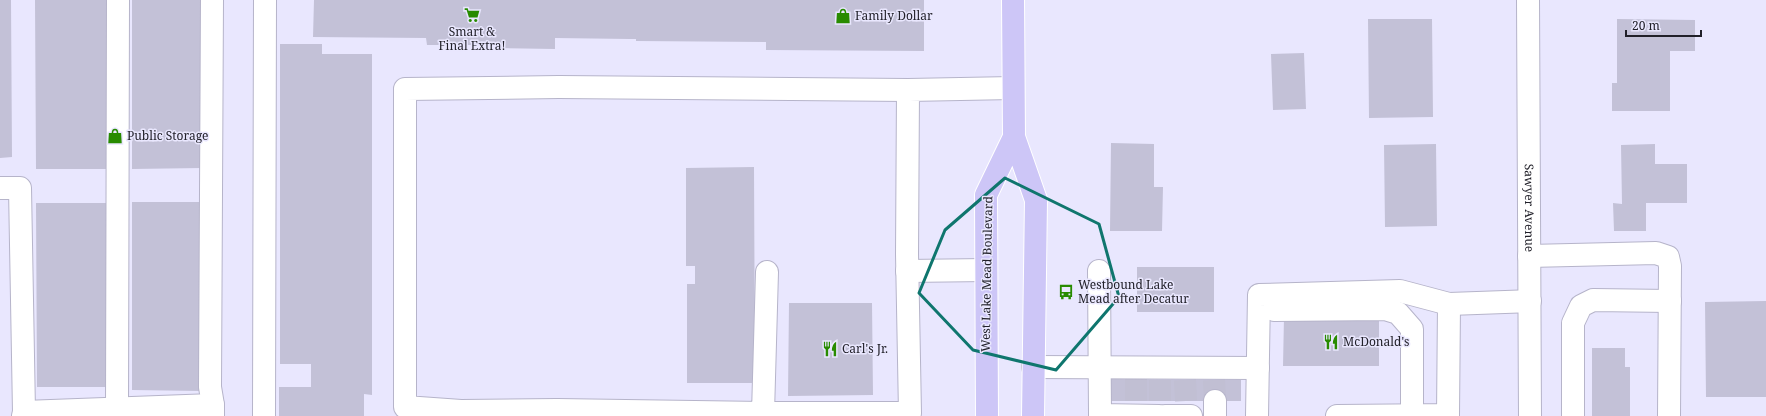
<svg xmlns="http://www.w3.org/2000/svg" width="1766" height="416" font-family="'Noto Serif',serif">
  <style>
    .building { fill: #c3c1d7 }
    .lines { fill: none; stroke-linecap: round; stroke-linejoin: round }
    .minor-tunnel { stroke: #c1bfd3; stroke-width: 22; stroke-dasharray: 22 11; stroke-linecap: butt }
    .minor-casing { stroke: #b6b4ca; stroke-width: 24 }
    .major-casing { stroke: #fff; stroke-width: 24 }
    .minor { stroke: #fff; stroke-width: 22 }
    .major { stroke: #cdc6f7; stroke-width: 22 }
    .marked { fill: none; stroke: #0f766e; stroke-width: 3; stroke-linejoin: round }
    .labels { text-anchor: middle; stroke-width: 3; stroke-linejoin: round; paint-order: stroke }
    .poi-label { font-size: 12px; fill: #212029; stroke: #e9e7fe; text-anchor: start }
    .street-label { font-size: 12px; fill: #212029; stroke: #e9e7fe }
  </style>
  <rect width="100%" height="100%" fill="#e9e7fe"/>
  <path class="building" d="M0,0H11L12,157L0,158Z
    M35,0H106V169H36Z
    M132,0H201L202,168L132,169Z
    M314,0H924V51L766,50V42L636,41V39H630L555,38V49L501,48V45H427L426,38L313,37Z
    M1368,19H1432L1433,117L1369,118Z
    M1617,19L1695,20V51H1670V111H1612V83H1617Z
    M280,44H322V54H372V395L364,394V416H279V387H311V364H280Z
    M1304,53L1306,109L1273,110L1271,54Z
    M1111,143L1154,144V187H1163L1162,231H1110Z
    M1436,144L1437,226L1385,227L1384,145Z
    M1655,144V164H1687V203H1646V231H1614L1613,203L1622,204L1621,145Z
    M754,167L755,383H687V284H695V266H686V168Z
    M132,202H201L202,391L132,390Z
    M36,203H106L107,387H37Z
    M1137,267H1214V312H1137Z
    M1766,301V397H1706L1705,302Z
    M789,303H872L873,395L788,396Z
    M1284,317H1379V366H1283Z
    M1592,348H1625V367H1630V416H1592Z
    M1110,379L1241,380V401H1110Z"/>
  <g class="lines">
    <path class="minor-tunnel" d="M1136,379V401
      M1185,380L1186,401
      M1214,380L1215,401
      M1160,401V380"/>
    <defs>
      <g id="minor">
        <path d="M212,0L210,387L213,405"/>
        <path id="s1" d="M1528,0L1530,416"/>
        <path d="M0,188H20L24,412"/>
        <path d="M1529,256L1656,253L1668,257L1670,266L1669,416"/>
        <path d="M907,271L986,270"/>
        <path d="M1099,271L1100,415L1159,416"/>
        <path d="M1274,310L1385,309L1398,313L1412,329V416"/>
        <path d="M1033,367L1258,368"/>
        <path d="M117,408L118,0"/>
        <path d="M461,411L557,410L763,413L767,272"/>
        <path d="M23,416L24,412L213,405V416"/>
        <path d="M264,416L265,0"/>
        <path d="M461,416V411L405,407V89L559,87L908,90"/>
        <path d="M763,416V413H910L907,254L908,90L1013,88"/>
        <path d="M1165,416H1191"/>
        <path d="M1215,416V401"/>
        <path d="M1257,416L1259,295L1400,291L1449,304L1530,301"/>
        <path d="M1337,416L1448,415L1449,304"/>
        <path d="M1573,416V323L1581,306L1593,300L1670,301"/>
      </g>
      <path id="major" d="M1013,0L1014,137L1036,200L1033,416
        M987,416L986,195L1014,137"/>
    </defs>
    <use href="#minor" class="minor-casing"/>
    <use href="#major" class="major-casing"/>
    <use href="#minor" class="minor"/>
    <use href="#major" class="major"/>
  </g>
  <path class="marked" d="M1005,178L1099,224L1119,297L1056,370L973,350L919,293L945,230Z"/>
  <defs>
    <symbol id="supermarket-bare" viewBox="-9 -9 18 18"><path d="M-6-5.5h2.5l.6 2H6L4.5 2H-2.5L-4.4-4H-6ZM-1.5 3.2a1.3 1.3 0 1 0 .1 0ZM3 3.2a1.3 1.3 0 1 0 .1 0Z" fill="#288b00" stroke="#e9e7fe" stroke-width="2.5" paint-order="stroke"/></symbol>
    <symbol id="shop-bare" viewBox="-9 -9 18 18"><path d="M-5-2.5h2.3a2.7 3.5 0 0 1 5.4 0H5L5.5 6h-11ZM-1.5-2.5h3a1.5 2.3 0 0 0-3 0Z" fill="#288b00" stroke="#e9e7fe" stroke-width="2.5" paint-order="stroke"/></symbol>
    <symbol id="bus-bare" viewBox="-9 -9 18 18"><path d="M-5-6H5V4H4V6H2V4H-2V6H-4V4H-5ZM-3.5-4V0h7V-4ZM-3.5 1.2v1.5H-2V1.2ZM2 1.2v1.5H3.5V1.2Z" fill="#288b00" stroke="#e9e7fe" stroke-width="2.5" paint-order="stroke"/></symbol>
    <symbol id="restaurant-bare" viewBox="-9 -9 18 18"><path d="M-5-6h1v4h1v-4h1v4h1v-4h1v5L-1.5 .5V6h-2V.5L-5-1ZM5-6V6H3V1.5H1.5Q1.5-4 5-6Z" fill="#288b00" stroke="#e9e7fe" stroke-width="2.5" paint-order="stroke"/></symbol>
  </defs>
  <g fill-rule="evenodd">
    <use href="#supermarket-bare" x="461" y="4" width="22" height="22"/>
    <use href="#shop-bare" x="832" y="5" width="22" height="22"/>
    <use href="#shop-bare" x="104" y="125" width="22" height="22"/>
    <use href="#bus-bare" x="1055" y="281" width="22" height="22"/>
    <use href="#restaurant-bare" x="1320" y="331" width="22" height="22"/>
    <use href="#restaurant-bare" x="819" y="338" width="22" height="22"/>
  </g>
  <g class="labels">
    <g class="poi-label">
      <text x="855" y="20">Family Dollar</text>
      <text x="472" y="36" text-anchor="middle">Smart &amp;<tspan x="472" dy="14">Final Extra!</tspan></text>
      <text x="127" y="140">Public Storage</text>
      <text x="1078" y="289">Westbound Lake<tspan x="1078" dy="14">Mead after Decatur</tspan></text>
      <text x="1343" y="346">McDonald's</text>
      <text x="842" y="353">Carl's Jr.</text>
    </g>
    <g class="street-label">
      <text dy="4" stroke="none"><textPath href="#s1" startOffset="208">Sawyer Avenue</textPath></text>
      <text transform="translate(987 274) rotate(-89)" y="4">West Lake Mead Boulevard</text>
    </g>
  </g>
  <path d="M1626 30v6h75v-6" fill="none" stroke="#212029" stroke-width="2"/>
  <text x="1632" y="30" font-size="12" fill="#212029" stroke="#e9e7fe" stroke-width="3" paint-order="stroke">20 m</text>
</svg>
